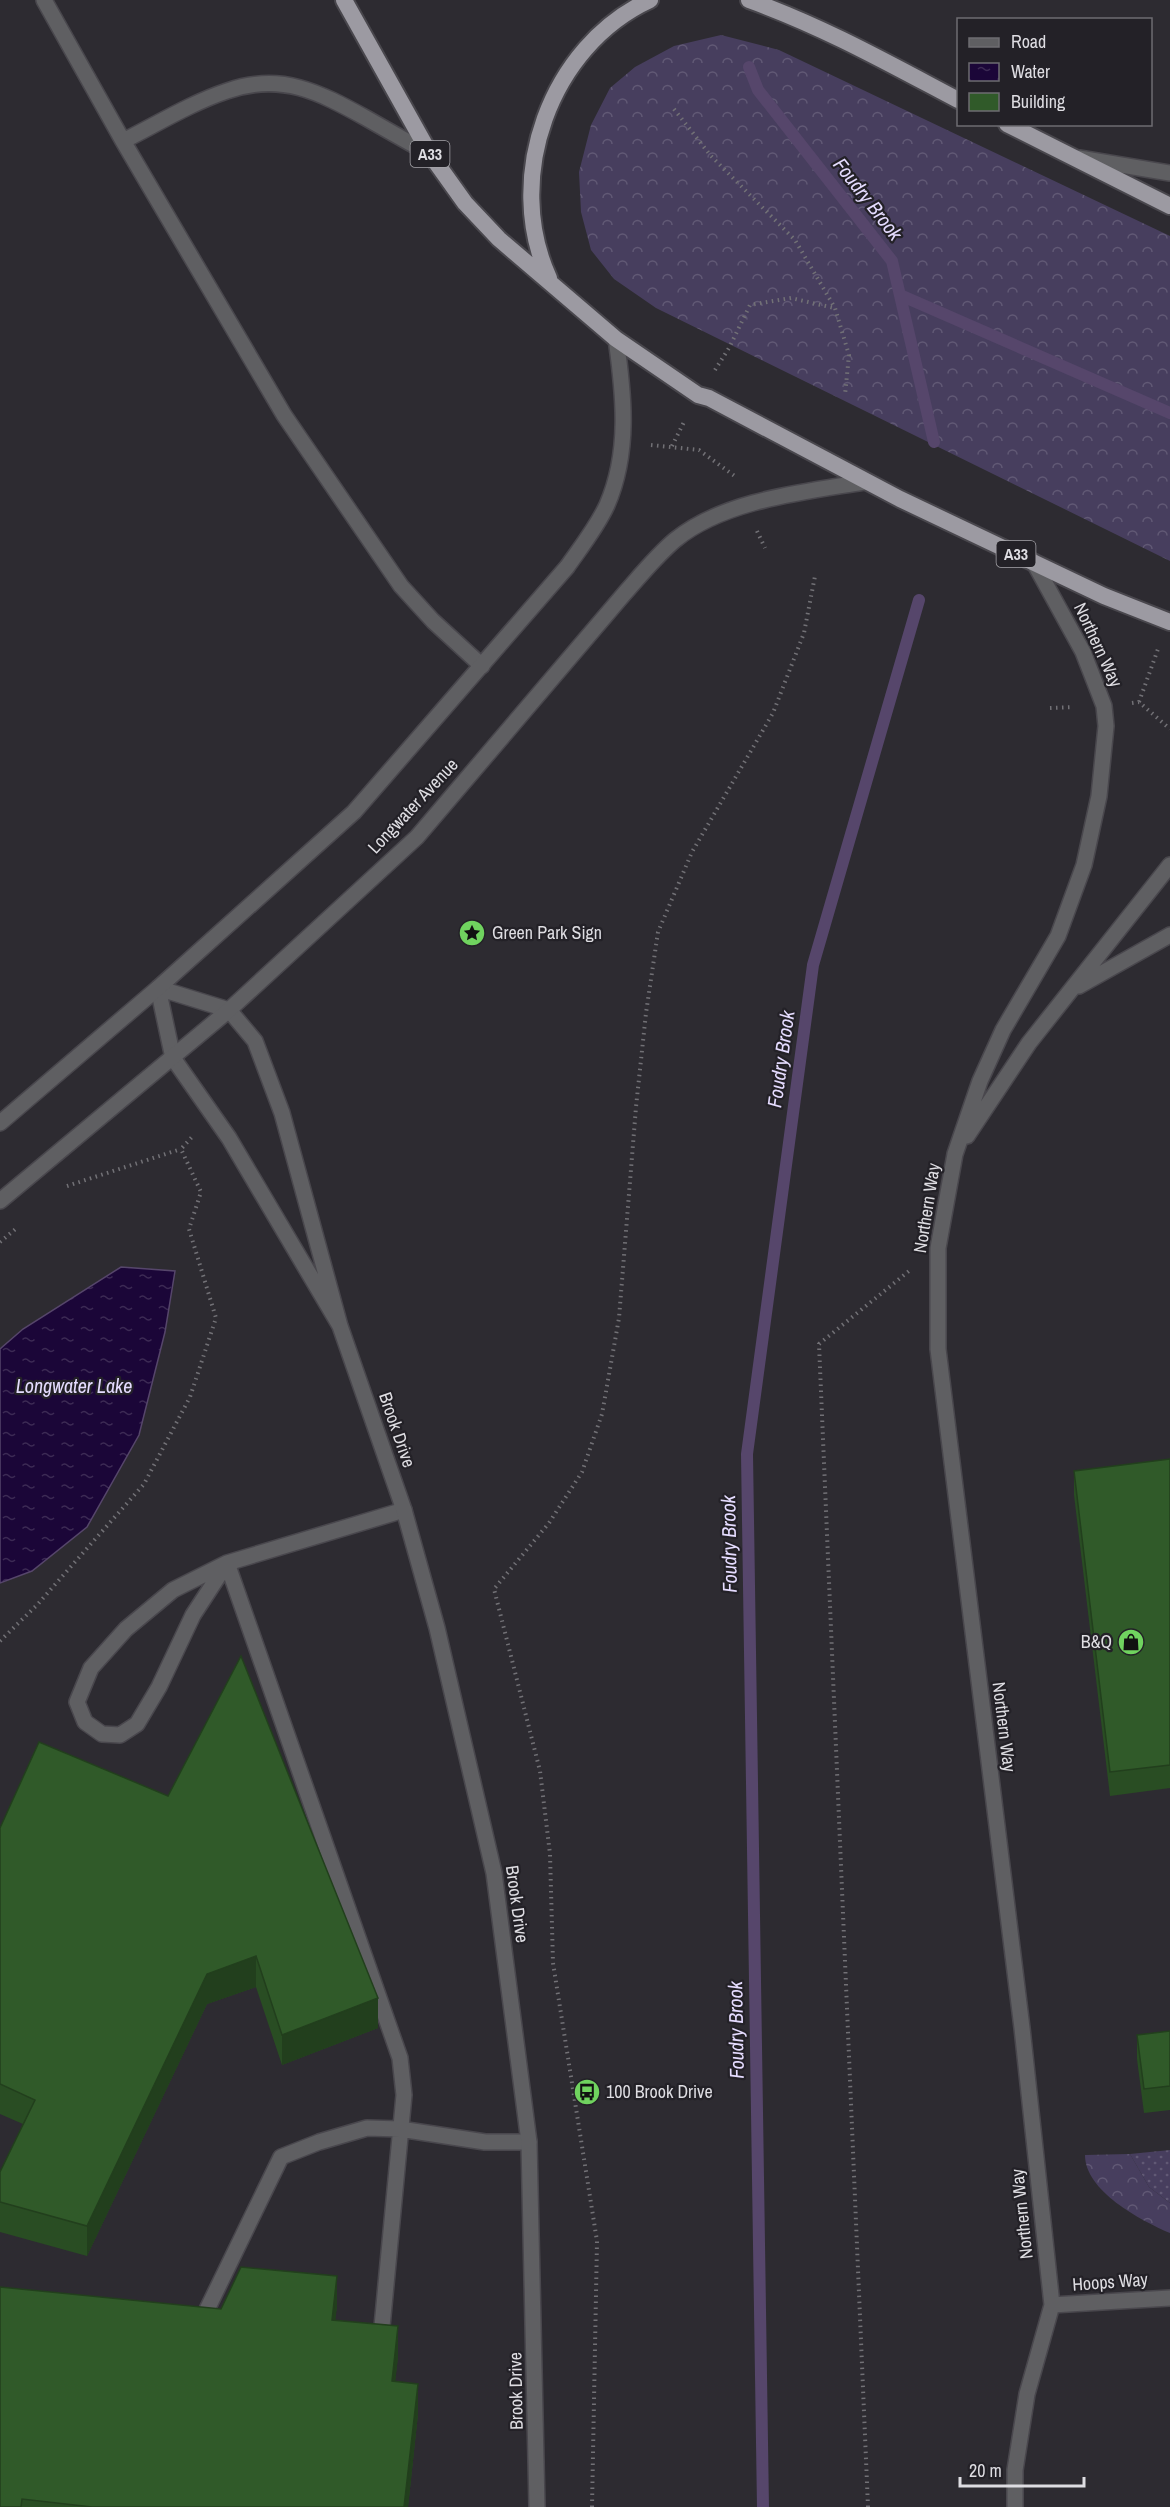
<svg xmlns="http://www.w3.org/2000/svg" width="1170" height="2507" font-family="'Archivo Narrow',sans-serif">
  <style>
    .grass { fill: url(#grass-dots) }
    .forest { fill: url(#forest-crowns) }
    .water { fill: url(#water-ripples); stroke: #56466b; stroke-width: 1.5 }
    .lines { fill: none; stroke-linecap: round; stroke-linejoin: round }
    .stream { stroke: #56466b; stroke-width: 12 }
    .service-casing { stroke: #49474d; stroke-width: 18 }
    .minor-casing { stroke: #49474d; stroke-width: 18 }
    .tertiary-casing { stroke: #49474d; stroke-width: 18 }
    .trunk-casing { stroke: #49474d; stroke-width: 20 }
    .path { stroke: #727176; stroke-width: 4; stroke-dasharray: 1.5 4.5; stroke-linecap: butt }
    .service { stroke: #5f5f62; stroke-width: 15 }
    .minor { stroke: #5f5f62; stroke-width: 15 }
    .tertiary { stroke: #5f5f62; stroke-width: 15 }
    .trunk { stroke: #9c9aa2; stroke-width: 16 }
    .wall { fill: #294d23 }
    .shaded-wall { fill: #223f1d }
    .building { fill: #305a29; stroke: #223f1d; stroke-width: 1.5 }
    .labels { text-anchor: middle; stroke-width: 4.5; stroke-linejoin: round; paint-order: stroke }
    .shield { fill: #232127; stroke: #a6a5aa; stroke-width: 1.5 }
    .shield-label { font-size: 16px; font-weight: bold; fill: #dedde2 }
    .street-label { font-size: 18px; fill: #dedde2; stroke: #232127 }
    .poi-label { font-size: 18px; fill: #dedde2; stroke: #232127; text-anchor: start }
    .water-label { font-size: 20px; font-style: italic; fill: #e5dcff; stroke: #232127 }
  </style>
  <defs>
    <pattern id="grass-dots" width="8" height="8" patternUnits="userSpaceOnUse" patternTransform="scale(1.5)"><rect width="8" height="8" fill="#473e5e"/><path d="M2 2h.1M6 6h.1" fill="none" stroke="#615975" stroke-width="1.8" stroke-linecap="round"/></pattern>
    <pattern id="forest-crowns" width="20" height="18" patternUnits="userSpaceOnUse" patternTransform="scale(1.5)"><rect width="20" height="18" fill="#473e5e"/><path d="M2 6a3 3 0 1 1 6 0M12 15a3 3 0 1 1 6 0" fill="none" stroke="#615975"/></pattern>
    <pattern id="water-ripples" width="26" height="14" patternUnits="userSpaceOnUse" patternTransform="scale(1.5)"><rect width="26" height="14" fill="#1b0638"/><path d="M2 4q2-2 4 0t4 0M15 11q2-2 4 0t4 0" fill="none" stroke="#3c2a54"/></pattern>
  </defs>
  <rect width="100%" height="100%" fill="#2d2b31"/>
  <path class="grass" d="M1170,2150V2203L1149,2187L1130,2154Z"/>
  <path class="forest" d="M721,35L779,50L1170,236V561L656,308L614,279L591,250L581,212L579,172L591,125L610,88L635,67L674,46Z
    M1130,2154L1149,2187L1170,2203V2233C1140,2220 1085,2191 1085,2155Z"/>
  <path class="water" d="M121,1267L175,1271L165,1332L139,1435L87,1527L32,1571L0,1583V1349L23,1329Z"/>
  <g class="lines">
    <path class="stream" d="M749,67L758,90L892,261L934,442
      M900,295L1170,413
      M763,2507L747,1454L813,965L919,600"/>
    <defs>
      <path id="service" d="M44,0L123,141L284,415L401,586L433,621L482,666
        M123,141C157,124 191,103 227,91C281,72 319,92 366,118C387,130 408,142 430,154
        M227,1563L400,2058L404,2095L381,2337
        M227,1563L193,1615L159,1687L137,1724L120,1735L102,1734L85,1722L77,1702L91,1668L126,1629L173,1590L227,1563L404,1510
        M200,2324L281,2157L319,2142L367,2128L400,2129L485,2142H529"/>
      <path id="minor" d="M1079,158L1170,173
        M1079,986L1170,935
        M967,1136L1029,1043L1170,865
        M340,1326L229,1138L173,1058L158,988L229,1010L255,1041L282,1113L340,1326L404,1510L437,1628L494,1873L529,2142L537,2507
        M1052,2305L1170,2298
        M1015,2507V2470L1027,2394L1052,2305L1022,2028L938,1349V1248L955,1154L980,1081L1003,1030L1058,936L1084,865L1099,796L1106,726L1104,706L1083,652L1033,561"/>
      <path id="tertiary" d="M0,1123L158,988L354,812L567,567C581,547 597,527 607,505C630,452 624,395 616,339
        M0,1201L229,1010L417,837L624,594C640,576 656,556 675,540C724,500 804,492 864,482"/>
      <path id="trunk" d="M344,0L430,154L465,203L499,239L616,339L698,395L709,398L900,499L1104,596L1170,622
        M749,0C824,27 888,63 958,100
        M1007,124L1170,206
        M549,278C503,178 550,46 650,0"/>
    </defs>
    <use href="#service" class="service-casing"/>
    <use href="#minor" class="minor-casing"/>
    <use href="#tertiary" class="tertiary-casing"/>
    <use href="#trunk" class="trunk-casing"/>
    <path class="path" d="M674,109L711,156L795,240L835,308L849,355L845,395
      M715,370L729,348L750,305L791,298L834,308
      M651,445L699,450L736,477
      M672,446L685,420
      M757,531L765,548
      M1139,702L1158,649
      M1132,703L1139,702L1170,729
      M1050,708L1074,707
      M67,1186L181,1149
      M0,1242L18,1227
      M0,1641L37,1605L144,1484L190,1397L216,1318L189,1229L201,1192L181,1149L192,1137
      M592,2507L597,2241L553,1963L550,1854L540,1771L494,1589L549,1523L582,1472L602,1414L619,1318L636,1107L646,1013L658,932L692,852L773,713L804,633L815,576
      M868,2507L819,1344L909,1271"/>
    <use href="#service" class="service"/>
    <use href="#minor" class="minor"/>
    <use href="#tertiary" class="tertiary"/>
    <use href="#trunk" class="trunk"/>
  </g>
  <path class="wall" d="M1170,1459V1788L1110,1796L1074,1495V1471Z
    M39,1742L378,2028L282,2065L256,1987L207,2004L87,2256L0,2232V2172L23,2124L0,2114V1828Z
    M1170,2031V2110L1144,2113L1137,2059V2035Z
    M337,2306L335,2320L398,2357L395,2381L418,2414L408,2507H0L221,2309Z"/>
  <path class="shaded-wall" d="M256,1956V1987L207,2004L87,2256V2226L207,1974Z
    M378,1998V2028L282,2065V2035Z
    M337,2276V2306L332,2350V2320Z
    M398,2326V2357L392,2411V2381Z
    M418,2384V2414L408,2507H404Z"/>
  <path class="building" d="M1170,1459V1765L1110,1772L1074,1471Z
    M241,1656L378,1998L282,2035L256,1956L207,1974L87,2226L0,2202V2172L35,2100L0,2084V1828L39,1742L168,1796Z
    M1170,2031V2086L1144,2089L1137,2035Z
    M241,2267L337,2276L332,2320L398,2326L392,2381L418,2384L404,2507H92L22,2499L21,2507H0V2287L221,2309Z"/>
  <defs>
    <symbol id="sight-disc" viewBox="-11 -11 22 22"><circle r="9.5" fill="#70d35f" stroke="#232127"/><path d="M0-6L1.8-2.2L6-1.7L2.9 1.2L3.7 5.4L0 3.3L-3.7 5.4L-2.9 1.2L-6-1.7L-1.8-2.2Z" fill="#111"/></symbol>
    <symbol id="shop-disc" viewBox="-11 -11 22 22"><circle r="9.5" fill="#70d35f" stroke="#232127"/><path d="M-5-2.5h2.3a2.7 3.5 0 0 1 5.4 0H5L5.5 6h-11ZM-1.5-2.5h3a1.5 2.3 0 0 0-3 0Z" fill="#111"/></symbol>
    <symbol id="bus-disc" viewBox="-11 -11 22 22"><circle r="9.5" fill="#70d35f" stroke="#232127"/><path d="M-5-6H5V4H4V6H2V4H-2V6H-4V4H-5ZM-3.5-4V0h7V-4ZM-3.5 1.2v1.5H-2V1.2ZM2 1.2v1.5H3.5V1.2Z" fill="#111"/></symbol>
  </defs>
  <g fill-rule="evenodd">
    <use href="#sight-disc" x="457" y="918" width="30" height="30"/>
    <use href="#shop-disc" x="1116" y="1627" width="30" height="30"/>
    <use href="#bus-disc" x="572" y="2077" width="30" height="30"/>
  </g>
  <g class="labels">
    <g class="shield">
      <rect x="410.5" y="141" width="39" height="26" rx="4.5"/>
      <rect x="996.5" y="541" width="39" height="26" rx="4.5"/>
    </g>
    <g class="shield-label">
      <text x="430" y="160">A33</text>
      <text x="1016" y="560">A33</text>
    </g>
    <g class="street-label">
      <text transform="translate(1098 645) rotate(65)" y="6">Northern Way</text>
      <text transform="translate(413 806) rotate(-47)" y="6">Longwater Avenue</text>
      <text transform="translate(927 1208) rotate(-81)" y="6">Northern Way</text>
      <text transform="translate(397 1430) rotate(71)" y="6">Brook Drive</text>
      <text transform="translate(1004 1727) rotate(83)" y="6">Northern Way</text>
      <text transform="translate(517 1904) rotate(82)" y="6">Brook Drive</text>
      <text transform="translate(1022 2214) rotate(-96)" y="6">Northern Way</text>
      <text transform="translate(1110 2282) rotate(-4)" y="6">Hoops Way</text>
      <text transform="translate(516 2391) rotate(-91)" y="6">Brook Drive</text>
    </g>
    <g class="poi-label">
      <text x="492" y="939">Green Park Sign</text>
      <text x="1112" y="1648" text-anchor="end">B&amp;Q</text>
      <text x="606" y="2098">100 Brook Drive</text>
    </g>
    <g class="water-label">
      <text transform="translate(868 199) rotate(52)" y="7">Foudry Brook</text>
      <text transform="translate(781 1059) rotate(-82)" y="7">Foudry Brook</text>
      <text x="74" y="1393">Longwater Lake</text>
      <text transform="translate(729 1544) rotate(-91)" y="7">Foudry Brook</text>
      <text transform="translate(736 2030) rotate(-91)" y="7">Foudry Brook</text>
    </g>
  </g>
  <rect x="957" y="18" width="195" height="108" fill="#232127" stroke="#6e6c72" stroke-width="1.5"/>
  <rect x="969" y="38" width="30" height="9" fill="#5f5f62" stroke="#6e6c72" stroke-width="1.5"/>
  <text x="1011" y="48" font-size="18" fill="#dedde2">Road</text>
  <rect x="969" y="63" width="30" height="18" fill="url(#water-ripples)" stroke="#6e6c72" stroke-width="1.5"/>
  <text x="1011" y="78" font-size="18" fill="#dedde2">Water</text>
  <rect x="969" y="93" width="30" height="18" fill="#305a29" stroke="#6e6c72" stroke-width="1.5"/>
  <text x="1011" y="108" font-size="18" fill="#dedde2">Building</text>
  <path d="M960 2477v9h124v-9" fill="none" stroke="#dedde2" stroke-width="3"/>
  <text x="969" y="2477" font-size="18" fill="#dedde2" stroke="#232127" stroke-width="4.5" paint-order="stroke">20 m</text>
</svg>
